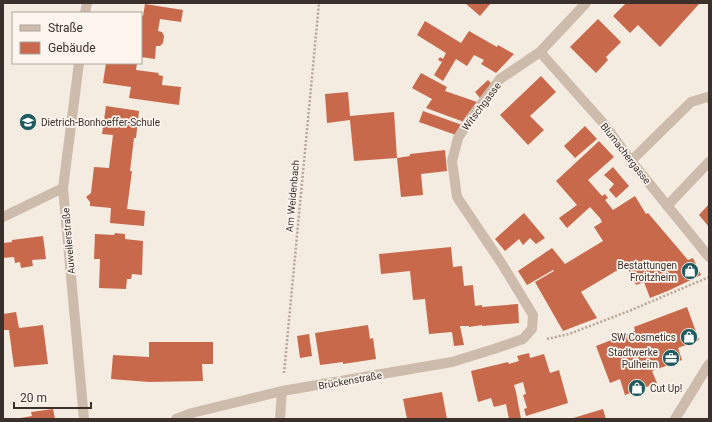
<svg xmlns="http://www.w3.org/2000/svg" width="712" height="422" font-family="Roboto,sans-serif">
  <style>
    .building { fill: #c8694b }
    .lines { fill: none; stroke-linecap: round; stroke-linejoin: round }
    .path { stroke: #b9a596; stroke-width: 2.5; stroke-dasharray: 2 2; stroke-linecap: butt }
    .service { stroke: #cdbbac; stroke-width: 10 }
    .minor { stroke: #cdbbac; stroke-width: 10 }
    .labels { text-anchor: middle; stroke-width: 3.5; stroke-linejoin: round; paint-order: stroke }
    .street-label { font-size: 10px; fill: #3b302b; stroke: #fbf5ee }
    .poi-label { font-size: 10px; fill: #3b302b; stroke: #fbf5ee; text-anchor: end }
  </style>
  <rect width="100%" height="100%" fill="#f4ebe1"/>
  <path class="building" d="M465,3H491L480,16Z
    M626,3H700L660,47L638,25L630,33L613,16Z
    M145,4L183,10L181,22L160,19L158,31L162,32L164,36L163,43L160,46H156L155,59L141,57V16H143Z
    M598,19L621,42L606,57L608,60L596,73L570,47Z
    M425,21L461,43L469,31L497,47L498,45L514,54L496,73L481,64L484,60L474,55L467,66L456,59L443,81L434,75L442,62L438,60L440,57L443,59L446,53L417,35Z
    M106,63H137L136,70L159,73L158,75L163,76L162,85L181,87L179,105L129,98L131,87L103,83Z
    M421,73L447,87L445,91L477,102L464,122L426,108L432,99L412,88Z
    M541,76L556,92L530,116L544,130L528,145L500,115Z
    M488,80L494,86L480,98L475,92Z
    M348,92L350,116L394,112L397,158L354,161L350,120L327,123L325,94Z
    M106,106L139,111L136,138H134L130,171H132L127,209L145,211L144,226L110,223L111,208L90,206V202L86,197L91,193L94,167L109,168L113,135L102,134Z
    M423,111L462,125L456,135L419,122Z
    M585,126L597,139L575,158L564,146Z
    M599,141L614,157L588,180L602,196L605,194L608,198L605,200L613,210L635,196L646,214L648,213L688,260L693,258L701,275L670,290L650,298L644,282L636,285L626,265L581,292L597,318L563,331L535,282L554,271L553,270L527,285L518,271L552,248L565,264L603,241L594,227L602,222L600,218L590,207L567,228L559,218L577,205L556,181Z
    M445,150L447,171L421,174L423,195L401,197L397,158L410,156V154Z
    M613,167L629,186L616,198L609,190L614,184L604,175Z
    M709,204V227L699,215Z
    M524,213L545,238L536,244L530,238L523,245L519,239L505,251L495,239Z
    M115,233L125,234V239L143,241L142,275L132,274L131,279H127L126,289L99,288L100,259H94L95,234L114,235Z
    M43,236L46,259L32,260L33,266L21,268L20,262L15,263L14,257L3,258V243L12,242V240Z
    M451,247L453,267L462,266L464,286L473,285L475,306L482,305V307L518,304L519,323L482,326V325L469,327V326H460L464,345L454,346L452,332L429,334L425,299L413,300L410,271L381,274L379,254Z
    M687,307L699,340L678,348L682,360L652,371L657,383L625,395L620,379L610,383L596,346L635,331L634,327Z
    M16,312L19,328L43,325L48,364L14,367L9,330H3V314Z
    M368,325L370,339L373,338L376,359L343,364V362L320,365L315,333Z
    M309,334L312,356L300,358L297,336Z
    M149,342H213V364H202L203,381L149,382L111,379L113,355L149,357Z
    M529,353L530,358L544,354L550,373L559,370L568,403L526,416L524,409L527,408L523,395L526,394L523,382L514,385L516,392L521,419H509L506,404L494,407L491,398L478,402L471,371L508,362L509,364L519,361L517,356Z
    M442,392L447,419H407L403,399Z
    M53,409L55,419H20V418L32,416L31,412Z
    M603,409L606,419H570Z"/>
  <g class="lines">
    <path class="path" d="M547,339L569,334L629,311L709,277
      M284,373L319,3"/>
    <path class="service" d="M631,161L691,102L707,97L709,98
      M667,206L709,162"/>
    <path class="minor" d="M85,13L87,3
      M540,52L604,124L631,161L709,257
      M79,63L63,188L84,419
      M3,217L63,188
      M176,419L192,413L282,391L452,362L494,349L523,339L532,329L533,315L502,264L457,197L452,161L458,138L470,119L500,79L540,52L586,3
      M280,419L282,391
      M675,419L709,364"/>
  </g>
  <defs>
    <symbol id="school-disc" viewBox="-11 -11 22 22"><circle r="9.5" fill="#1f5a5e" stroke="#fbf5ee"/><path d="M0-5L7-2L0 1L-7-2ZM-4 1L0 2.5L4 1V4Q0 6-4 4Z" fill="#fff"/></symbol>
    <symbol id="shop-disc" viewBox="-11 -11 22 22"><circle r="9.5" fill="#1f5a5e" stroke="#fbf5ee"/><path d="M-5-2.5h2.3a2.7 3.5 0 0 1 5.4 0H5L5.5 6h-11ZM-1.5-2.5h3a1.5 2.3 0 0 0-3 0Z" fill="#fff"/></symbol>
    <symbol id="office-disc" viewBox="-11 -11 22 22"><circle r="9.5" fill="#1f5a5e" stroke="#fbf5ee"/><path d="M-6-3h4V-5.5h4V-3h4V5H-6ZM-1-4.5V-3h2v-1.5ZM-6 0V1H6V0Z" fill="#fff"/></symbol>
  </defs>
  <g fill-rule="evenodd">
    <use href="#school-disc" x="18" y="112" width="20" height="20"/>
    <use href="#shop-disc" x="680" y="261" width="20" height="20"/>
    <use href="#shop-disc" x="679" y="327" width="20" height="20"/>
    <use href="#office-disc" x="661" y="348" width="20" height="20"/>
    <use href="#shop-disc" x="627" y="378" width="20" height="20"/>
  </g>
  <g class="labels">
    <g class="street-label">
      <text transform="translate(481 106) rotate(-53)" y="4">Witschgasse</text>
      <text transform="translate(626 153) rotate(52)" y="4">Blumachergasse</text>
      <text transform="translate(292 196) rotate(-85)" y="4">Am Weidenbach</text>
      <text transform="translate(68 241) rotate(-95)" y="4">Auweilerstraße</text>
      <text transform="translate(350 380) rotate(-10)" y="4">Brückenstraße</text>
    </g>
    <g class="poi-label">
      <text x="41" y="126" text-anchor="start">Dietrich-Bonhoeffer-Schule</text>
      <text x="677" y="269">Bestattungen<tspan x="677" dy="12">Froitzheim</tspan></text>
      <text x="676" y="341">SW Cosmetics</text>
      <text x="658" y="356">Stadtwerke<tspan x="658" dy="12">Pulheim</tspan></text>
      <text x="650" y="392" text-anchor="start">Cut Up!</text>
    </g>
  </g>
  <rect width="712" height="422" fill="none" stroke="#3b302b" stroke-width="8"/>
  <rect x="12" y="12" width="130" height="52" fill="#fbf5ee" stroke="#aea6a0"/>
  <rect x="20" y="25" width="20" height="6" fill="#cdbbac" stroke="#aea6a0"/>
  <text x="48" y="32" font-size="12" fill="#3b302b">Straße</text>
  <rect x="20" y="42" width="20" height="12" fill="#c8694b" stroke="#aea6a0"/>
  <text x="48" y="52" font-size="12" fill="#3b302b">Gebäude</text>
  <path d="M14 402v6h77v-6" fill="none" stroke="#3b302b" stroke-width="2"/>
  <text x="20" y="402" font-size="12" fill="#3b302b" stroke="#fbf5ee" stroke-width="3" paint-order="stroke">20 m</text>
</svg>
